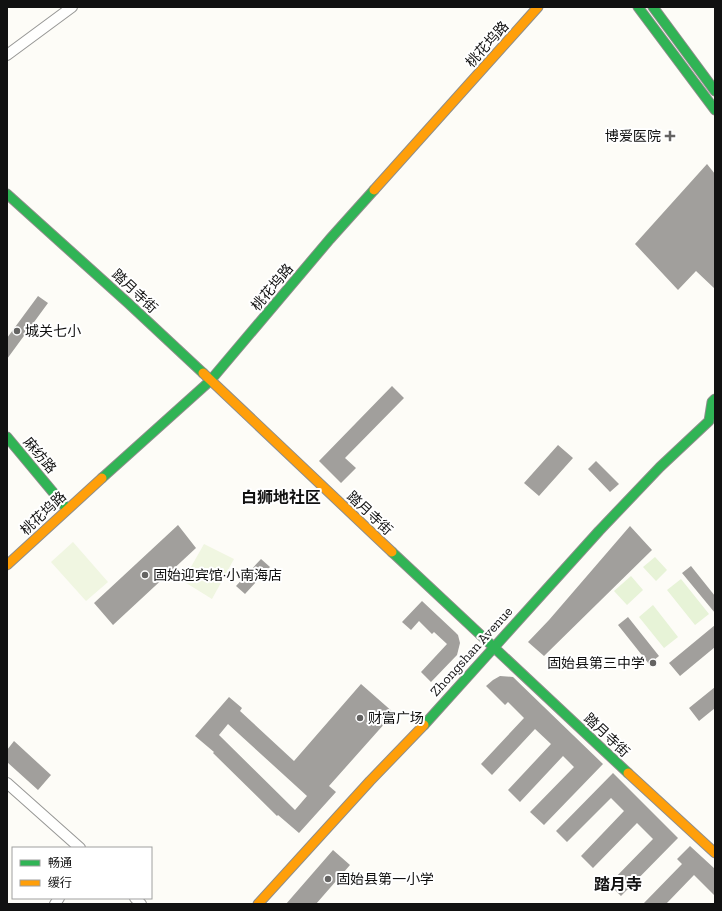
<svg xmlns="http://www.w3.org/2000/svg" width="722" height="911" font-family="'Zilla Slab','Noto Sans SC',serif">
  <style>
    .green { fill: #e7f3d7 }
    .pitch { fill: #f0f6e1 }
    .building { fill: #a19f9c; fill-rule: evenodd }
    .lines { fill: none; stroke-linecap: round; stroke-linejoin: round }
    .street-casing { stroke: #979795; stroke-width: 12 }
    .fast-casing { stroke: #8e8d8b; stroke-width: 11 }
    .slow-casing { stroke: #8e8d8b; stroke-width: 11 }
    .street { stroke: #fffffe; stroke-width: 10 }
    .fast { stroke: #30b455; stroke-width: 9 }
    .slow { stroke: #ff9f0a; stroke-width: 9 }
    .poi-dot { fill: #646362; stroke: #fff; stroke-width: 1.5 }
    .labels { text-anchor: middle; stroke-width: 4; stroke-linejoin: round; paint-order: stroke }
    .street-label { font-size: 14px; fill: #111; stroke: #fff }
    .poi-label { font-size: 14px; fill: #111; stroke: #fff; text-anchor: start }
    .quarter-label { font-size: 16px; font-weight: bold; fill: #111; stroke: #fff }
  </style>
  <rect width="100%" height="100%" fill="#fdfcf7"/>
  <path class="green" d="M655,557L667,570L656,581L643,567Z
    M631,576L643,590L627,605L614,591Z
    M681,579L709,614L695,625L667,590Z
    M653,605L678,637L664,648L639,617Z"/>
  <path class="pitch" d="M73,542L108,582L86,601L51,562Z
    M204,544L234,559L212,599L183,581Z"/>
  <path class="building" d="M707,164L715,174V289L696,271L678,290L635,244Z
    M38,296L48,303L7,359V338Z
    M392,386L404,398L345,458L356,468L341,483L319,461Z
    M558,445L573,458L539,496L524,483Z
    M596,461L619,484L610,492L588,469Z
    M178,525L196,548L113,625L94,603Z
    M630,526L652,550L544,656L528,642L549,620Z
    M261,559L270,567L245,594L236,586Z
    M691,566L715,596V613L682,573Z
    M422,601L455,632L458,635L460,643L457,655L431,682L421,672L447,644L434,632L432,634L419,621L411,630L402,622Z
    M628,617L659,656L649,664L618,625Z
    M715,625V647L680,676L669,663Z
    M500,676L513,677L603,764L544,825L530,812L574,767L563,756L520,802L508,790L551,744L535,729L492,775L481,764L524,718L508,702L505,705L486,686L493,680Z
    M361,684L394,713L329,786L336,792L299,833L278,815L277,816L213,753L214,752L195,736L229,697L242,708L240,711L294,761ZM228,724L307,796L295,810L219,735Z
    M715,687V708L699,721L689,708Z
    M14,741L51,775L38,790L7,762V750Z
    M613,773L678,838L621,896L609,884L653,839L637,823L593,868L581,856L624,811L611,798L567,842L556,831Z
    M690,846L715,869V896L694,875L666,904H643L682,864L677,859Z
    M333,850L350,865L316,904H286Z"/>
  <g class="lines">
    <defs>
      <path id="street" d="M7,55L72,7
        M7,783L80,848
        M135,898L141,904
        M55,904L59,898"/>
      <path id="fast" d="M638,7L715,110
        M653,7L715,91
        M7,194L128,303L203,373
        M7,437L67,509
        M102,478L210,381L330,239L374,190
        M392,552L628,773
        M424,725L599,531L660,467L709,421L712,402L715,399"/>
      <path id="slow" d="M374,190L538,7
        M203,373L392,552
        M7,565L102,478
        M628,773L715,853
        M258,904L370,781L424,725"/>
    </defs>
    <use href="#street" class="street-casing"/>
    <use href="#fast" class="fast-casing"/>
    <use href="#slow" class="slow-casing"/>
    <use href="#street" class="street"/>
    <use href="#fast" class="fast"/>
    <use href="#slow" class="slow"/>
  </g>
  <g class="poi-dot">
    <path d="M668 130h4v4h4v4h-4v4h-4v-4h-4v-4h4z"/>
    <circle cx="17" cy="331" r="4"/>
    <circle cx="145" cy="575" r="4"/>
    <circle cx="653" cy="663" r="4"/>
    <circle cx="360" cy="718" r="4"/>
    <circle cx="328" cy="879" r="4"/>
  </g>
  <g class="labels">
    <g class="street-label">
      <text transform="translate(487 44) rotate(-48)" y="5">桃花坞路</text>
      <text transform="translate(272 287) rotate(-50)" y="5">桃花坞路</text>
      <text transform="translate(135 291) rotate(43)" y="5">踏月寺街</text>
      <text transform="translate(40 455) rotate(50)" y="5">麻纺路</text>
      <text transform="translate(43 513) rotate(-43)" y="5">桃花坞路</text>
      <text transform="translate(370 513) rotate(43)" y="5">踏月寺街</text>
      <text transform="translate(471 651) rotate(-48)" y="5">Zhongshan Avenue</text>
      <text transform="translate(607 735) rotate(43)" y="5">踏月寺街</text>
    </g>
    <g class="poi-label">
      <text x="661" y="141" text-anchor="end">博爱医院</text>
      <text x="25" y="336">城关七小</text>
      <text x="153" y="580">固始迎宾馆·小南海店</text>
      <text x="645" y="668" text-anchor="end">固始县第三中学</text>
      <text x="368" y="723">财富广场</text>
      <text x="336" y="884">固始县第一小学</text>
    </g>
    <g class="quarter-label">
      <text x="281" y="503">白狮地社区</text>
      <text x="618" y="890">踏月寺</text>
    </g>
  </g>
  <rect width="722" height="911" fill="none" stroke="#111111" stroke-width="16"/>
  <rect x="12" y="847" width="140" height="52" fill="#ffffff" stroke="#a0a0a0"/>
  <rect x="20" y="860" width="20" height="6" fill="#30b455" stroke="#a0a0a0"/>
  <text x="48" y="867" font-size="12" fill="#111111">畅通</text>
  <rect x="20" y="880" width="20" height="6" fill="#ff9f0a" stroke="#a0a0a0"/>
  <text x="48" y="887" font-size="12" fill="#111111">缓行</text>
</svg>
